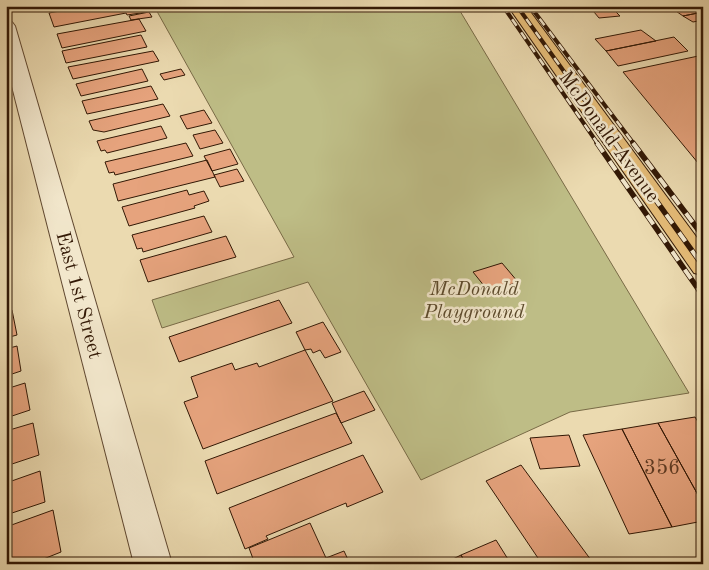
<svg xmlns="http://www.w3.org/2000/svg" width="709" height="570" font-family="'Old Standard TT',serif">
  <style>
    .green { fill: #bebd86; stroke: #786a46 }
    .building { fill: #e6a37d; stroke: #321805 }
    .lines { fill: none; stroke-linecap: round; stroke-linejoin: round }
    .minor-casing { stroke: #604830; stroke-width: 2 }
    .major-casing { stroke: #321805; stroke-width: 2 }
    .minor { fill: #f2e7cc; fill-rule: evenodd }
    .major { fill: #e6bd78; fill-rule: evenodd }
    .rail-far1-casing { stroke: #321805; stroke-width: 4 }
    .rail-casing { stroke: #321805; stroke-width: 5.5 }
    .rail-far1 { stroke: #f2e7cc; stroke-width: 2.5; stroke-dasharray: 8; stroke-linecap: butt }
    .rail { stroke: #f2e7cc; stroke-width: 4; stroke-dasharray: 11; stroke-linecap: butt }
    .labels { text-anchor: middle; stroke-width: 5; stroke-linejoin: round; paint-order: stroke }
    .street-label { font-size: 20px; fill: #321805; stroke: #f2e7cc }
    .park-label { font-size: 20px; font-style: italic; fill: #5c4a2c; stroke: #f2e7cc }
    .near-number-label { font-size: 21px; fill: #5f3b23 }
  </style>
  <rect width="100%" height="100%" fill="#ebdab0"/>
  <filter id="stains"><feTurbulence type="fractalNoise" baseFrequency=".004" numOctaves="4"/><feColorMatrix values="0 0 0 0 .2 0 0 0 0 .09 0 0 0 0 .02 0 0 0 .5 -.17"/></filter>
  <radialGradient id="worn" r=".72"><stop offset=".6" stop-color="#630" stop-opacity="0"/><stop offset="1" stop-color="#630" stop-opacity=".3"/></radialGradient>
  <path class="green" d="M154,6H457L689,393L570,412L421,480L308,282L162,328L152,300L294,257Z"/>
  <path class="building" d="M44,6H74L46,11Z
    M87,6H145L147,12L127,15L126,13L54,27L49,13Z
    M589,6H622L623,7L612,8L620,16L599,18Z
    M686,6H703V12L683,16L673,9Z
    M149,12L152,17L131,20L129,16Z
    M703,12V20L693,22L683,16Z
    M139,19L146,31L62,48L57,34Z
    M641,30L656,41L606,51L595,39Z
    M141,35L147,47L66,63L62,51Z
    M674,37L688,51L618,66L606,51Z
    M153,51L159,61L73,79L68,67Z
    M703,55V169L623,72Z
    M142,69L148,81L81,96L76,84Z
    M181,69L185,75L164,80L160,74Z
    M151,86L158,99L87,114L82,101Z
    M163,104L170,116L104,132L93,130L89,121Z
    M204,110L212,123L187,129L180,116Z
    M161,126L167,138L107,153L105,150L101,151L97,141Z
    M215,130L223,143L200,149L193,135Z
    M186,143L193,156L115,175L114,172L109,173L105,162Z
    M230,149L238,164L212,171L204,156Z
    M207,160L215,177L118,201L113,184Z
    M237,169L244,181L220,187L214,175Z
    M187,190L189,195L204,191L209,201L194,206L195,208L129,226L122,207Z
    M204,216L212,232L143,252L142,248L137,249L132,235Z
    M226,236L236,257L148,282L140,260Z
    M502,263L518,282L489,292L473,272Z
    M279,300L292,323L179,362L169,337Z
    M12,310L17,335L6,338V312Z
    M323,322L341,352L325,358L320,350L313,353L311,349L305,350L296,332Z
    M17,346L21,371L6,376V349Z
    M305,350L333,401L203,449L184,402L198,397L191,377L232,363L235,370L257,363L259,367Z
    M25,383L30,410L6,418V389Z
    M364,391L375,410L341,423L332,403Z
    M336,413L352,443L217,494L205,461Z
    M695,417L703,430V504L658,423Z
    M33,423L39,455L6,466V431Z
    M658,423L703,504V521L672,527L622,429Z
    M622,429L672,527L629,534L583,435Z
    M569,435L580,466L540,469L530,438Z
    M363,455L383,492L347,507L346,503L266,536L268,539L245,549L229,508Z
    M521,465L591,560L584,564H542L486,481Z
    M40,471L45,502L6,515V483Z
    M53,510L61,552L31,564H6V527Z
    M310,523L326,558L314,564H255L249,548Z
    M496,540L511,564H466L461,555Z
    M344,551L350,564H314L326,558Z
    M461,555L466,564H443Z"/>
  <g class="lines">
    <defs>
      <path id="minor" d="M6,21L12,22L15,26L172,564H134L6,63Z"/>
      <path id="major" d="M508,6H526L703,246V275L694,273Z"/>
    </defs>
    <use href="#minor" class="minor-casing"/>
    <use href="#major" class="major-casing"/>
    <use href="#minor" class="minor"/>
    <use href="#major" class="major"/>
    <defs>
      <path id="rail-far1" d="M503,6L598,144
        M517,6L616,144
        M530,6L634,144"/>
      <path id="rail" d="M597,143L703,296
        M615,143L703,266
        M633,143L703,236"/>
    </defs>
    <use href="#rail-far1" class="rail-far1-casing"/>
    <use href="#rail" class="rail-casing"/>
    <use href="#rail-far1" class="rail-far1"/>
    <use href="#rail" class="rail"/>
  </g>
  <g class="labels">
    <g class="street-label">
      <text transform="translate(610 136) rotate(54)" y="7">McDonald Avenue</text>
      <text transform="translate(80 295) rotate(75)" y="7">East 1st Street</text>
    </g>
    <g class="park-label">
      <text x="474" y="295">McDonald<tspan x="474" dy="23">Playground</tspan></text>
    </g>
    <g class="near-number-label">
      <text x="662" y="474">356</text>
    </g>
  </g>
  <rect width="709" height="570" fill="none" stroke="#ebdab0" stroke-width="25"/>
  <rect x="8" y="8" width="694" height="555" fill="none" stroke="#321805" stroke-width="2.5"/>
  <rect x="12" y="12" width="684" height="545" fill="none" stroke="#321805"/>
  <rect width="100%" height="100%" filter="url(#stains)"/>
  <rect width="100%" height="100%" fill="url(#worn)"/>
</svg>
